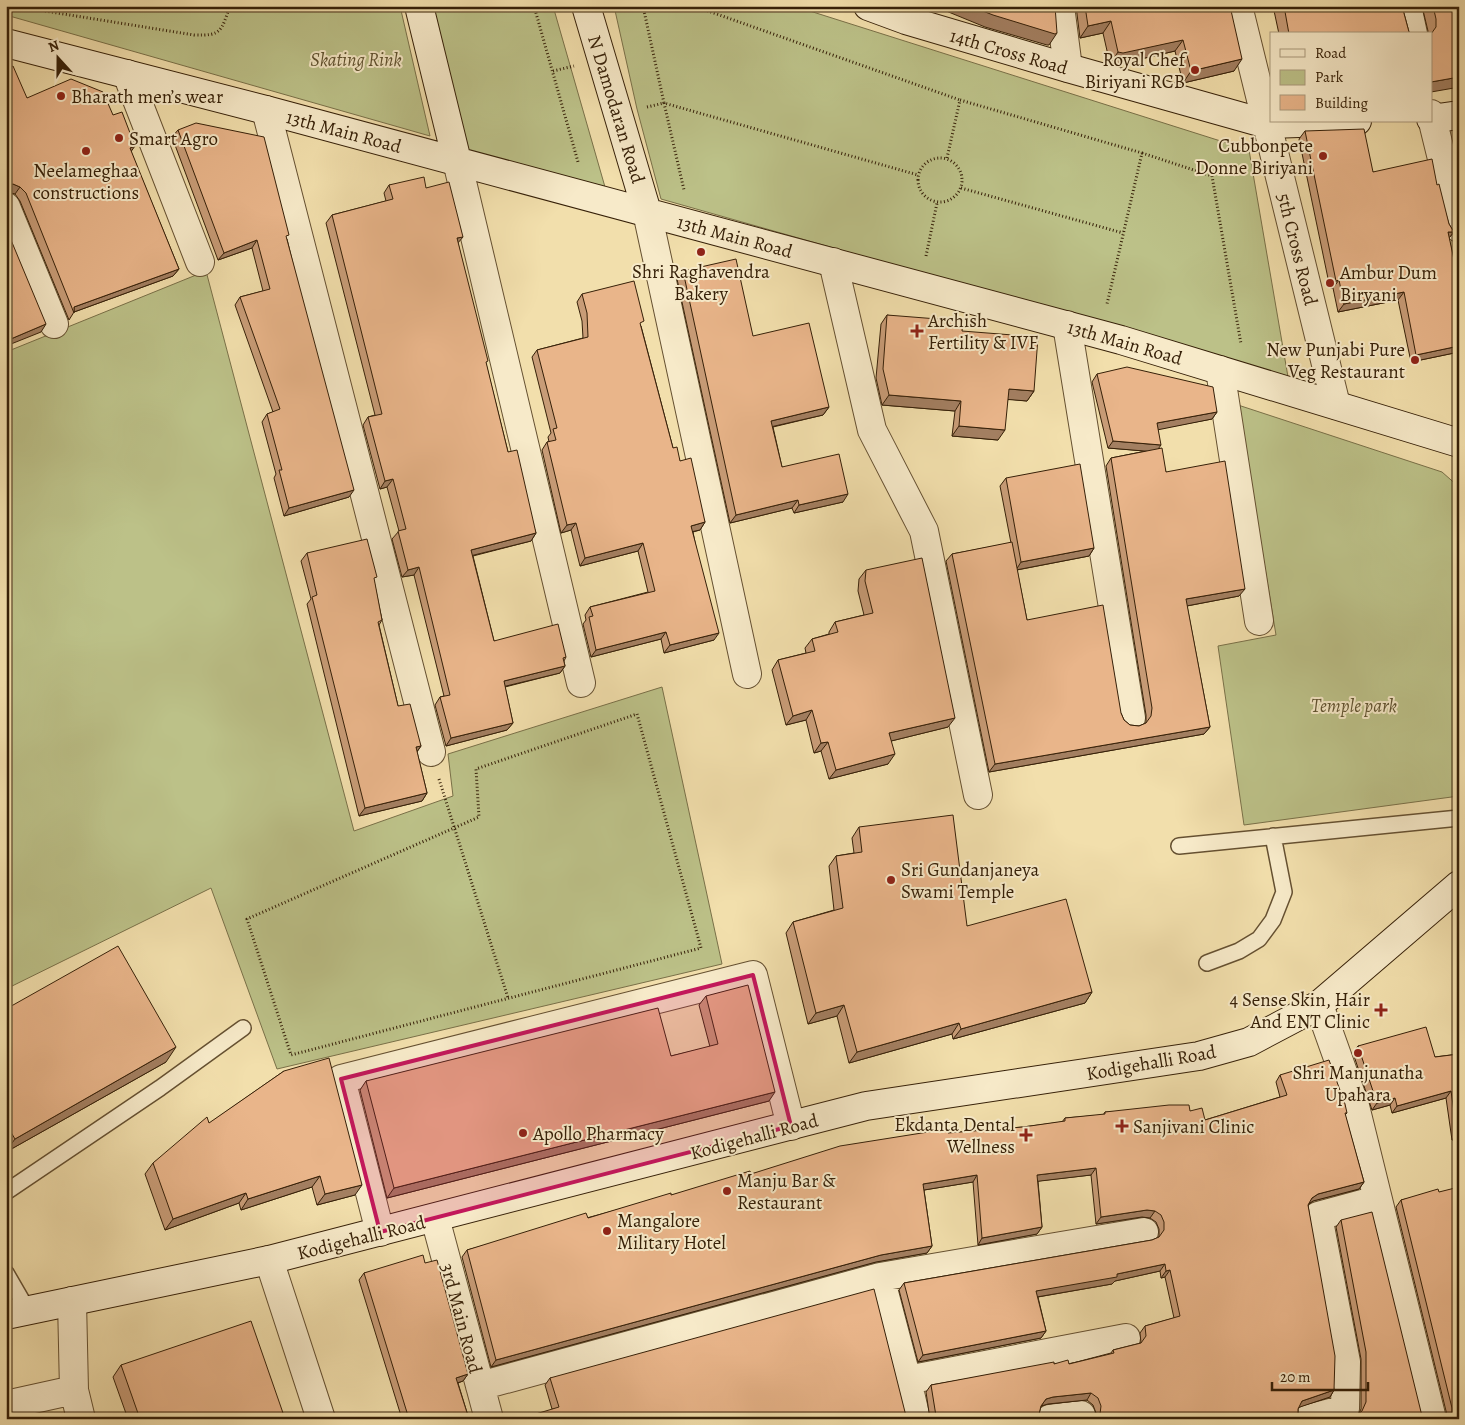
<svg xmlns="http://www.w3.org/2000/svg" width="1465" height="1425" font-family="Alegreya,serif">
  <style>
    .green { fill: #bcc188; stroke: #797048 }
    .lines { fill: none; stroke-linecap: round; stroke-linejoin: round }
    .lane-casing { stroke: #655031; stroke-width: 18 }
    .street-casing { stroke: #655031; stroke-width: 30 }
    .secondary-casing { stroke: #362008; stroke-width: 30 }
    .path { stroke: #362008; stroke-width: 3; stroke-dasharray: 1 2.5; stroke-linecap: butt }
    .lane { stroke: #f7eac9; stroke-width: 15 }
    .street { stroke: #f7eac9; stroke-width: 28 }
    .secondary { stroke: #f7eac9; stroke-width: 28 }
    .wall { fill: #c89c77; stroke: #362008 }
    .shaded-wall { fill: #a37f61; stroke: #362008 }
    .building { fill: #e9b58a; stroke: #362008 }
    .marked { fill: #c2185b; fill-opacity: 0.2; stroke: #c2185b; stroke-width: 4; stroke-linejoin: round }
    .poi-dot { fill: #8f2418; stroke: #f7eac9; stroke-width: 2 }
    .labels { text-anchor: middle; stroke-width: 4; stroke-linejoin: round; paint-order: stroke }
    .street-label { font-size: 19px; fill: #362008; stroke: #f7eac9 }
    .park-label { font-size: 19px; font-style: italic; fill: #5e502e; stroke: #f7eac9 }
    .poi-label { font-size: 19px; fill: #362008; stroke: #f7eac9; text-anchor: start }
  </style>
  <rect width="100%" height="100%" fill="#f2dfac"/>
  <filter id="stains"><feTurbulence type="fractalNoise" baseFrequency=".004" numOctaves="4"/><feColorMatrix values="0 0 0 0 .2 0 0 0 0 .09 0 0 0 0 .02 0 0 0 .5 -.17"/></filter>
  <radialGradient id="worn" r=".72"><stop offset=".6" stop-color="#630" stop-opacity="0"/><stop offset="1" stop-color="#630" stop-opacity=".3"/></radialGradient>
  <path class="green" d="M6,6H400L430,136L6,15Z
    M433,6H553L605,187L468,150Z
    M614,6H794L1249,150L1288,377L661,199L637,109Z
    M206,271L354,831L453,796L448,754L662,687L722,964L277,1069L211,888L6,989V352Z
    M1238,405L1442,472L1459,487V796L1244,825L1218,646L1276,635Z"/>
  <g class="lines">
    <defs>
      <path id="lane" d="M1179,846L1459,818
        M1207,963L1239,951L1259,939L1273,920L1284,892L1273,836
        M6,1192L160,1088L243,1028
        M6,1273L28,1311"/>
      <path id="street" d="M1060,6L1068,68
        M1238,6L1336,405
        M1407,6L1413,34
        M127,74L200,262
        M266,110L431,752
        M1431,114L1459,228
        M457,161L581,683
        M6,207L54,324
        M647,212L747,674
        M833,262L872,430L924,531L978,795
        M1067,325L1131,718
        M1220,370L1259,621
        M1319,1005L1355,1106L1432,1419
        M435,1218L489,1419
        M380,1232L341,1079L753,975L791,1126
        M269,1260L321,1419
        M880,1277L907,1380L1126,1338
        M72,1301L74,1390
        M907,1380L916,1419
        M480,1386L880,1277L1144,1232
        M6,1405L74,1390L81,1419
        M1050,1419L1081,1415
        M1308,1419L1345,1409L1346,1362L1318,1216L1377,1200"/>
      <path id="secondary" d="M419,6L457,161
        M586,6L647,212
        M868,6L906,20L1068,68L1267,124L1357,121
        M6,43L266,110L1121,340L1459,443
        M1431,119L1459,115
        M6,1315L269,1260L866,1106L1199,1056L1249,1042L1319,1005L1459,885"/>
    </defs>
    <use href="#lane" class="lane-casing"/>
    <use href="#street" class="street-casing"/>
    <use href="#secondary" class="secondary-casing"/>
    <path class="path" d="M14,6L194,35C222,36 221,31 230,6
      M534,6L578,162
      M643,6L664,103L918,175
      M694,6L960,100
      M9,15L11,6
      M553,71L574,66
      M647,107L664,103L684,190
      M1142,153L1212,176L1241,344
      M918 180a22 22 0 1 1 44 0a22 22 0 1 1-44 0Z
      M947,158L960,100L1142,153L1107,304
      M961,188L1123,233
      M926,256L937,203
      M637,714L701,948L291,1055L247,919L479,817L476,769Z
      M439,779L508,998"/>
    <use href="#lane" class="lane"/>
    <use href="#street" class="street"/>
    <use href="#secondary" class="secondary"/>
  </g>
  <path class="wall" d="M1076,6H1230L1234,71L1183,83L1175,51L1115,65L1110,64L1103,33L1080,38Z
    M1273,6H1402L1409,32L1411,34H1279Z
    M1422,6H1459V92L1455,93L1454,88L1431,34H1428V31Z
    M27,98L113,115L131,152L179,269L173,276L74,312L69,320L20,201L15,194L8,192Z
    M178,130L287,239L349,497L284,516L274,478L276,474L262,422L267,414L273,412L235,305L240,297L263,291L252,248L218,260L172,137Z
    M1305,131L1373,172L1437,185L1449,224L1454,232L1449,238L1459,283V352L1411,362L1398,300L1338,312L1333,288H1330L1299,139Z
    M389,185L426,188L458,243L486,364L508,452L536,533L531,541L473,556L494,641L566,657L564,661L565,666L560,673L505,687L513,723L507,730L446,746L435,705L440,697L444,696L414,575L402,577L392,539L399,531L387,487L380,489L363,425L368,417L375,415L326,223L332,215L386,201L384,193Z
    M683,271L829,407L823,415L773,427L782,467L843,502L794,513L792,508L730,523L677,279Z
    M582,294L641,326L673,448L680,461L705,522L700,530L693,532L714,640L664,653L661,639L591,657L583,624L586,620L585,615L590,607L648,592L638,551L580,566L571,530L561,533L542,450L547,442H549L548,437L551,433L532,357L537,350L583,338L582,321L577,302Z
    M887,315L962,331L1034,391L1027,401L1008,399L998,440L952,436L955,411L882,405L876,378L881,324Z
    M1097,374L1217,412L1212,419L1158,429V449L1166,472L1239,596L1187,606L1210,727L1204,734L989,772L946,561L952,554L1011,543L1000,486L1006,478L1094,548L1089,556L1017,570L1027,620L1121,713L1124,720L1130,725L1139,726L1146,723V715L1106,466L1111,458L1146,451L1108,448L1092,382Z
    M307,553L374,581L382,620L379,625L398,706L421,746L417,752L427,793L422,801L359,816L307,604L311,599L301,561Z
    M866,570L948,727L891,741L888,764L829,779L821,751L814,753L806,720L786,725L772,670L778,660L806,653L805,648L812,639L829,634V632L835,622L864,615L858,591L859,579Z
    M859,827L967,926L1092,992L1085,1003L953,1039L952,1034L849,1063L837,1016L808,1024L786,933L793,922L834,910L829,866L836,856L854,853L852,838Z
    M706,996L769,1101L387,1198L360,1090L366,1081L671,1056L710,1047L699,1005Z
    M6,1009L166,1062L6,1152Z
    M1358,1046L1435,1057L1459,1054V1139L1452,1140L1446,1098L1392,1113L1390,1105L1372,1110L1353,1053Z
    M284,1071L355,1195L317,1205L312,1187L241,1210L239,1203L165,1230L145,1174L153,1163Z
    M1280,1075L1347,1113L1345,1115L1364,1182L1359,1189L1313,1201L1308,1205L1334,1390L1330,1397L1298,1407V1417L1299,1419H1096V1413L1093,1405L1087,1400L1048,1404L1041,1406L1039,1414L1041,1419H930L926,1392L931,1385L1054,1364H1069L1111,1353L1113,1350L1141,1343L1140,1333L1145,1326L1174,1318L1165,1277L1161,1278L1160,1271L1115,1281L1112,1284L1038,1297L1046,1331L1041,1338L918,1362L899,1290L904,1283L1152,1240L1159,1237V1229L1156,1222L1150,1218L1142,1217L1096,1224L1091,1175L1038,1181L1042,1227L1037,1234L978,1245L973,1182L924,1190L932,1246L927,1253L876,1262L491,1367L462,1257L467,1250L751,1174L948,1133L1023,1127L1062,1122L1065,1118L1103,1115L1105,1112L1190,1111L1205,1120L1280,1097L1276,1082Z
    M1439,1192L1459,1419H1447V1415L1396,1207L1401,1200Z
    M1341,1220L1422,1416L1354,1417L1359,1413L1361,1409V1359L1336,1227Z
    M425,1263L468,1374L463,1381L458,1383L469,1419H402L359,1280L364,1273Z
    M121,1365L279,1419H128L113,1377Z
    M550,1378L906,1416L552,1409L545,1385Z"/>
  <path class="shaded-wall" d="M934,6H970L1057,33L1049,45H1047L985,27Z
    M1111,21L1103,33L1080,38L1088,26Z
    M1183,40L1175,51L1115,65L1110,64L1118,52Z
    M1242,59L1234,71L1183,83L1191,71Z
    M1459,77V82L1454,88L1431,92V82Z
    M135,146L130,153V148Z
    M13,184L20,187L15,194L6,192V185Z
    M1448,232H1454L1448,239Z
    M463,237L457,244V238Z
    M257,240L252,248L218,260L224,253Z
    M179,269L173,276L74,312V307Z
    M1339,280L1333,288H1330L1336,281Z
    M1404,292L1398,300L1338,312L1344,304Z
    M46,324L41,332L6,346V341Z
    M1459,346V352L1411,362L1416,355Z
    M1009,389L1034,391L1027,401L1002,399Z
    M889,395L961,401L955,411L882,405Z
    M829,407L823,415L766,428L771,421Z
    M1217,412L1212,419L1152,431L1157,423Z
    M959,426L1005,430L998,440L952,436Z
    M1113,441L1161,445L1156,452L1108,448Z
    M393,479L387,487L380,489L385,481Z
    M354,490L349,497L284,516L289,508Z
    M848,494L843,502L794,513L799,505Z
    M798,500L792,508L730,523L736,515Z
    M705,522L700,530L686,533L691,526Z
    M576,523L571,530L561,533L567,525Z
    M536,533L531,541L466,557L471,550Z
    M643,543L638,551L580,566L585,558Z
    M1094,548L1089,556L1016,570L1021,562Z
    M419,567L414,575L402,577L408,570Z
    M1245,589L1239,596L1181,607L1186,599Z
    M666,632L661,639L591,657L596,650Z
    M719,633L714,640L664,653L670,645Z
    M565,666L560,673L498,688L504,681Z
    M812,710L806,720L786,725L793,716Z
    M955,718L948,727L883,743L889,733Z
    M513,723L507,730L446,746L451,738Z
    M1210,727L1204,734L989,772L995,764Z
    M828,742L821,751L814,753L821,743Z
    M421,746L415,754L416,747Z
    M895,754L888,764L829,779L836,770Z
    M427,793L422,801L359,816L365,808Z
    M1092,992L1085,1003L953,1039L961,1029Z
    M844,1005L837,1016L808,1024L816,1013Z
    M959,1023L952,1034L849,1063L857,1052Z
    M176,1047L166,1062L6,1152V1151L15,1139Z
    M1451,1091L1446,1098L1392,1113L1397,1106Z
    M775,1092L769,1101L387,1198L394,1188Z
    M1395,1098L1390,1105L1372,1110L1377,1103Z
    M1457,1133H1459V1139L1452,1140Z
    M1096,1168L1091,1175L1032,1182L1037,1175Z
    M977,1175L973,1182L918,1191L923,1184Z
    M320,1176L312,1187L241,1210L248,1199Z
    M1364,1182L1359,1189L1313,1201L1307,1205L1312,1198L1318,1194Z
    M362,1185L355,1195L317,1205L325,1194Z
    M246,1193L239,1203L165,1230L173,1219Z
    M1147,1210L1155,1211L1150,1218L1142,1217L1096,1224L1101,1217Z
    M1042,1227L1037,1234L978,1245L982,1238Z
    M932,1246L927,1253L876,1262L491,1367L496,1360L881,1255Z
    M1165,1264L1160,1271L1115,1281L1112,1284L1031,1298L1036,1291Z
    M1170,1270L1165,1277L1161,1278L1166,1271Z
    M1046,1331L1041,1338L918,1362L923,1355Z
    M468,1374L463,1381L451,1385L456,1378Z
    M1334,1390L1330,1397L1297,1408L1302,1401Z
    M1091,1393L1087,1400L1048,1404L1041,1406L1036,1413L1046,1399L1053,1397Z
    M283,1413L279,1419H266Z"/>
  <path class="building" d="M970,6H1055L1057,33L1055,34L993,15Z
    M1085,6H1230L1242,59L1191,71L1183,40L1123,53L1118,52L1111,21L1088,26Z
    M1284,6H1402L1409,32L1411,34H1289Z
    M1433,6H1459V77L1431,82V34L1436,27V19Z
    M13,66L27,98L71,79L103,92L113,115L122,112L135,146L130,148L179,269L74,307V313L26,193L20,187L13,184L6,185V69Z
    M196,123L264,137L289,235L286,236L354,490L289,508L279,470H282L267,414L280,409L240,297L270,289L257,240L224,253L178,130Z
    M1364,129L1373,172L1432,159L1437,185L1439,184L1449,224L1454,232H1448L1459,283V346L1416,355L1404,292L1344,304L1339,280L1336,281L1305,131Z
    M424,177L426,188L449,182L463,237L457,238L488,361L486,362L508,452L517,450L536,533L471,550L494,641L558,624L566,657L563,658L565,666L504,681L513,723L451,738L440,697L450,695L419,567L408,570L398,531L406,529L393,479L385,481L368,417L382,414L332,215L393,199L389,185Z
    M6,228L46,324L6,341Z
    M736,259L753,336L809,323L829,407L771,421L782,467L839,454L848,494L799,505L798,500L736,515L683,271Z
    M634,281L644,321L640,323L673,448L677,447L680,461L691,458L705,522L691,526L719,633L670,645L666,632L596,650L589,617L593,616L590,607L655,591L643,543L585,558L576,523L567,525L547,442L556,440L553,429L557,428L537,350L588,337L587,313L582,294Z
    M887,315L963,321L962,331L1038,337L1034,391L1009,389L1005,430L959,426L961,401L889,395L883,369Z
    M1127,367L1213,387L1217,412L1157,423L1161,445L1113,441L1097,374Z
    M1162,448L1166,472L1225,461L1245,589L1186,599L1210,727L995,764L952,554L1012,542L1027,620L1103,605L1121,713L1124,720L1130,725L1139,726L1146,723L1151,716L1152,708L1111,458Z
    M1080,464L1094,548L1021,562L1006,478Z
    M367,539L377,577L374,578L382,620L378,622L398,706L410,704L421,746L416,747L427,793L365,808L312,597L317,595L307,553Z
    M922,558L955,718L889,733L895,754L836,770L828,742L821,743L812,710L793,716L778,660L815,651L812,639L838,632L835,622L873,613L865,581L866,570Z
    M953,815L967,926L1066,899L1092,992L961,1029L959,1023L857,1052L844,1005L816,1013L793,922L843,908L836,856L862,852L859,827Z
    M118,946L176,1047L15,1139L6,1124V1009Z
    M748,985L775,1092L394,1188L366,1081L658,1008L671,1056L718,1044L706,996Z
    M1426,1027L1435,1057L1459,1054V1133H1457L1451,1091L1397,1106L1395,1098L1377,1103L1358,1046Z
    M329,1058L362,1185L325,1194L320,1176L248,1199L246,1193L173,1219L153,1163L207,1117L209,1123L284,1071Z
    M1329,1060L1345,1104L1347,1113H1345L1364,1182L1318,1194L1312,1198L1308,1205L1335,1356L1334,1390L1302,1401L1298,1409V1417L1299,1419H1097L1100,1414L1101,1406L1098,1398L1091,1393L1053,1397L1046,1399L1041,1406L1039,1414L1041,1419H934L936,1416L931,1385L1054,1362V1364L1068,1360L1069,1364L1114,1353L1113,1350L1141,1343L1146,1336L1145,1326L1180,1316L1170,1270L1166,1271L1165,1264L1117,1274V1277L1036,1291L1046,1331L923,1355L904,1283L1152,1240L1159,1237L1164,1230V1222L1161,1215L1155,1211L1147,1210L1101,1217L1096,1168L1037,1175L1042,1227L982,1238L977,1175L923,1184L932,1246L881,1255L496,1360L467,1250L586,1213L588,1218L671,1193V1195L750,1171L751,1174L840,1146L947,1129L948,1133L1023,1127L1065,1121V1118L1105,1114V1112L1169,1105H1189L1190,1111L1202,1108L1205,1120L1287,1095L1280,1075Z
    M1459,1187V1419H1450L1452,1417V1408L1401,1200L1438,1189L1439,1192Z
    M1372,1212L1422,1416L1423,1419H1348L1354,1417L1362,1411L1366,1402V1352L1341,1220Z
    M423,1255L425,1263L437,1260L468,1374L456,1378L469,1419H409L364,1273Z
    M874,1289L906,1416L907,1419H519L559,1407L550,1378Z
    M251,1321L283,1413L266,1419H140L121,1365Z"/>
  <path class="marked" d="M753,975L791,1126L380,1232L341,1079Z"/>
  <g class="poi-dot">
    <circle cx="1195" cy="70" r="5"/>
    <circle cx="61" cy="96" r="5"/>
    <circle cx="119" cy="138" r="5"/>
    <circle cx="86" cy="151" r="5"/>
    <circle cx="1323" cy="156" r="5"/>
    <circle cx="701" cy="252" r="5"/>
    <circle cx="1330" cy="283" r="5"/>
    <path d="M914.5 323.5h5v5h5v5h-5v5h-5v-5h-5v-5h5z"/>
    <circle cx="1415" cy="360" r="5"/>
    <circle cx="891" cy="880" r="5"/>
    <path d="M1378.5 1002.5h5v5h5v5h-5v5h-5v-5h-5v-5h5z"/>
    <circle cx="1358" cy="1053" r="5"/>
    <path d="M1119.5 1118.5h5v5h5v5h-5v5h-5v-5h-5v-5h5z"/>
    <circle cx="523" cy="1133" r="5"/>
    <path d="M1023.5 1127.5h5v5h5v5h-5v5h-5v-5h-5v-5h5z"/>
    <circle cx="727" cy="1191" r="5"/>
    <circle cx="607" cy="1231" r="5"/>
  </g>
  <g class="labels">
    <g class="street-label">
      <text transform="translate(1009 51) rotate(16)" y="7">14th Cross Road</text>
      <text transform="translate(617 109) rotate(73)" y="7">N Damodaran Road</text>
      <text transform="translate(344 131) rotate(15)" y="7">13th Main Road</text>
      <text transform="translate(735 236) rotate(15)" y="7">13th Main Road</text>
      <text transform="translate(1298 249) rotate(76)" y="7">5th Cross Road</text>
      <text transform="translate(1125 342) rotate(16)" y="7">13th Main Road</text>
      <text transform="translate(1151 1062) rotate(-10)" y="7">Kodigehalli Road</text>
      <text transform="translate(754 1136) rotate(-15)" y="7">Kodigehalli Road</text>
      <text transform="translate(361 1237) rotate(-14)" y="7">Kodigehalli Road</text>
      <text transform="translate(462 1318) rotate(75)" y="7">3rd Main Road</text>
    </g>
    <g class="park-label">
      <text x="356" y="66">Skating Rink</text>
      <text x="1354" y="712">Temple park</text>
    </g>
    <g class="poi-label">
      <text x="1185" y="66" text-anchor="end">Royal Chef<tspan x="1185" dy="22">Biriyani RCB</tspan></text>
      <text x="71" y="103">Bharath men’s wear</text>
      <text x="129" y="145">Smart Agro</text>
      <text x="1313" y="152" text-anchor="end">Cubbonpete<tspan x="1313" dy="22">Donne Biriyani</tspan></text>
      <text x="86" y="177" text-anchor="middle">Neelameghaa<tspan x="86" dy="22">constructions</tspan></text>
      <text x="701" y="278" text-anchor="middle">Shri Raghavendra<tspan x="701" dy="22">Bakery</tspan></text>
      <text x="1340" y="279">Ambur Dum<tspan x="1340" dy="22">Biryani</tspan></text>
      <text x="928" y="327">Archish<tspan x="928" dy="22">Fertility &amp; IVF</tspan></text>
      <text x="1405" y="356" text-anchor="end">New Punjabi Pure<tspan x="1405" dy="22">Veg Restaurant</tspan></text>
      <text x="901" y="876">Sri Gundanjaneya<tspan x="901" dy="22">Swami Temple</tspan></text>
      <text x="1370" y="1006" text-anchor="end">4 Sense Skin, Hair<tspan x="1370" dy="22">And ENT Clinic</tspan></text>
      <text x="1358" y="1079" text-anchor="middle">Shri Manjunatha<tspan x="1358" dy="22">Upahara</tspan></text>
      <text x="1015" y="1131" text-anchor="end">Ekdanta Dental<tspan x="1015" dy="22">Wellness</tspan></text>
      <text x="1133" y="1133">Sanjivani Clinic</text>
      <text x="533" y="1140">Apollo Pharmacy</text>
      <text x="737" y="1187">Manju Bar &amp;<tspan x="737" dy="22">Restaurant</tspan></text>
      <text x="617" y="1227">Mangalore<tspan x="617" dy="22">Military Hotel</tspan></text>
    </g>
  </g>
  <rect width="1465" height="1425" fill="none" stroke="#f2dfac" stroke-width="25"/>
  <rect x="8" y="8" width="1450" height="1410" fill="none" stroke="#362008" stroke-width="2.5"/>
  <rect x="12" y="12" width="1440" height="1400" fill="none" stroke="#362008"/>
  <rect x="1270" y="32" width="162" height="90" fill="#f7eac9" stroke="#aa997c"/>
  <rect x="1280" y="49" width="25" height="8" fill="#f7eac9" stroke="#aa997c"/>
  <text x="1315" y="58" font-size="15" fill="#362008">Road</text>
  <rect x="1280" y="70" width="25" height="15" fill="#bcc188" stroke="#aa997c"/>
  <text x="1315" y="82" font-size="15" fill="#362008">Park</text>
  <rect x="1280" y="95" width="25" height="15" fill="#e9b58a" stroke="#aa997c"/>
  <text x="1315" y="108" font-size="15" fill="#362008">Building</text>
  <g transform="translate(58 58) rotate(339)" stroke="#f7eac9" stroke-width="4" paint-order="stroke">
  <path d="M0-4L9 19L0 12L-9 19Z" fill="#362008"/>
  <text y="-8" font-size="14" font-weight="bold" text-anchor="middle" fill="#362008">N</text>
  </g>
  <path d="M1272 1382v8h96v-8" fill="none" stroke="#362008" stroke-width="2.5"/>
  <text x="1280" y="1382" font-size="15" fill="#362008" stroke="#f7eac9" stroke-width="4" paint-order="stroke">20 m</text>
  <rect width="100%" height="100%" filter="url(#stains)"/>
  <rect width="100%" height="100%" fill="url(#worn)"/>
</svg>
